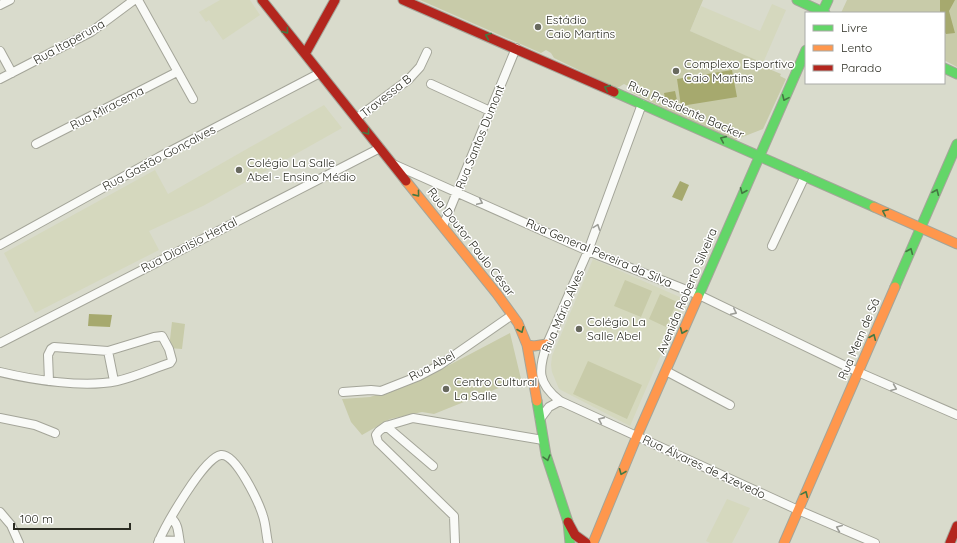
<svg xmlns="http://www.w3.org/2000/svg" width="957" height="543" font-family="Quicksand,sans-serif">
  <style>
    .built { fill: #d5d8be }
    .green { fill: #c8cba9 }
    .water { fill: #a6a96e }
    .lines { fill: none; stroke-linecap: round; stroke-linejoin: round }
    .street-casing { stroke: #a4a599; stroke-width: 10 }
    .fast-casing { stroke: #a4a599; stroke-width: 11 }
    .slow-casing { stroke: #a4a599; stroke-width: 11 }
    .jam-casing { stroke: #a4a599; stroke-width: 11 }
    .street { stroke: #f9faf7; stroke-width: 8 }
    .fast { stroke: #63d668; stroke-width: 9 }
    .slow { stroke: #ff974d; stroke-width: 9 }
    .jam { stroke: #b3261e; stroke-width: 9 }
    .oneway { stroke: #447842 }
    .oneway2 { stroke: #9c9d97 }
    .poi-dot { fill: #68695e; stroke: #fff; stroke-width: 1.5 }
    .labels { text-anchor: middle; stroke-width: 3; stroke-linejoin: round; paint-order: stroke }
    .poi-label { font-size: 12px; fill: #2b2c22; stroke: #fff; text-anchor: start }
    .street-label { font-size: 12px; fill: #2b2c22; stroke: #fff }
  </style>
  <rect width="100%" height="100%" fill="#d9dbcc"/>
  <path class="built" d="M220,0H250L260,15L223,40L209,20L206,22L199,12Z
    M772,4L786,10L763,63L690,31L701,6L760,31Z
    M324,105L342,128L203,206L149,231L159,250L35,313L4,253L155,170L168,194Z
    M593,259L682,298L684,301L630,426L559,389L552,372L551,365L552,356Z
    M727,499L750,508L732,543H710L706,541Z"/>
  <path class="green" d="M420,0H703L690,31L763,63L762,66L781,74L780,76L786,79L763,129L732,141L633,93L629,89L628,86L624,84L619,87H614L554,58L551,53L546,50L541,53Z
    M847,0H957V67L944,60V13H841Z
    M625,280L652,291L641,317L614,306Z
    M660,294L677,302L666,327L649,319Z
    M172,322L185,324L182,349L169,348Z
    M510,333L521,379L434,414L422,412L390,419L362,435L351,422L342,399L370,397L421,380Z
    M588,361L642,385L627,419L573,394Z"/>
  <path class="water" d="M940,0H955L949,11L955,33L946,34L944,31V13H940Z
    M732,70L737,97L681,106L677,79Z
    M675,91L678,105L667,107L664,93Z
    M680,181L689,185L682,201L672,197Z
    M89,314L112,315L110,327L88,326Z"/>
  <g class="lines">
    <defs>
      <path id="street" d="M138,0L193,99
        M0,5L10,0
        M0,51L12,73
        M0,79L91,32L134,0
        M431,84L490,111
        M642,104L588,251L547,344C538,370 537,383 560,401L798,510L875,543
        M357,118L408,80L420,67L427,52
        M36,144L177,72
        M393,164L588,251L699,295L858,372L957,415
        M443,226L516,48
        M0,245L159,157L320,73
        M772,246L805,176
        M0,343L380,148
        M108,351L114,381
        M666,371L730,405
        M0,372C33,380 84,388 117,381C135,377 152,369 170,363L172,360L169,349L162,336L154,337L108,351L54,347L51,349L48,355L49,381
        M343,392L371,390L381,391L419,376L440,365L512,315
        M0,418L35,425L55,433
        M540,419L549,407L560,401
        M386,426L433,466
        M0,512L11,525L19,543
        M171,518C179,524 178,534 180,543
        M159,540L179,541
        M158,543C165,526 204,457 221,455C236,453 259,503 263,516C266,525 266,534 268,543
        M455,543L454,516L378,442L376,435L379,431L386,426L413,418L543,440"/>
      <path id="fast" d="M797,0L825,13
        M822,13L828,0
        M944,68L957,74
        M614,92L874,207
        M895,287L957,144
        M698,297L806,50
        M537,401L546,455L568,522L570,543"/>
      <path id="slow" d="M406,181L497,294L518,323L527,345L537,401
        M874,207L957,244
        M527,345L534,346L547,344
        M593,543L637,436L698,297
        M784,543L895,287"/>
      <path id="jam" d="M262,0L406,181
        M403,0L614,92
        M305,54L335,0
        M568,522L575,535L586,543
        M950,543L957,526"/>
    </defs>
    <use href="#street" class="street-casing"/>
    <use href="#fast" class="fast-casing"/>
    <use href="#slow" class="slow-casing"/>
    <use href="#jam" class="jam-casing"/>
    <use href="#street" class="street"/>
    <use href="#fast" class="fast"/>
    <use href="#slow" class="slow"/>
    <use href="#jam" class="jam"/>
  </g>
  <defs><path id="oneway-chevron" d="M-2-3.5L2.5 0L-2 3.5" fill="none" stroke-width="1.6" stroke-linecap="round" stroke-linejoin="round"/></defs>
  <g class="oneway">
    <use href="#oneway-chevron" transform="translate(286 31) rotate(51)"/>
    <use href="#oneway-chevron" transform="translate(488 36) rotate(-157)"/>
    <use href="#oneway-chevron" transform="translate(607 88) rotate(-156)"/>
    <use href="#oneway-chevron" transform="translate(785 98) rotate(114)"/>
    <use href="#oneway-chevron" transform="translate(367 132) rotate(52)"/>
    <use href="#oneway-chevron" transform="translate(723 139) rotate(-156)"/>
    <use href="#oneway-chevron" transform="translate(743 191) rotate(113)"/>
    <use href="#oneway-chevron" transform="translate(936 192) rotate(-67)"/>
    <use href="#oneway-chevron" transform="translate(417 194) rotate(51)"/>
    <use href="#oneway-chevron" transform="translate(885 212) rotate(-156)"/>
    <use href="#oneway-chevron" transform="translate(910 251) rotate(-67)"/>
    <use href="#oneway-chevron" transform="translate(521 330) rotate(67)"/>
    <use href="#oneway-chevron" transform="translate(683 331) rotate(113)"/>
    <use href="#oneway-chevron" transform="translate(873 337) rotate(-67)"/>
    <use href="#oneway-chevron" transform="translate(547 458) rotate(74)"/>
    <use href="#oneway-chevron" transform="translate(622 472) rotate(112)"/>
    <use href="#oneway-chevron" transform="translate(805 494) rotate(-66)"/>
  </g>
  <g class="oneway2">
    <use href="#oneway-chevron" transform="translate(480 202) rotate(25)"/>
    <use href="#oneway-chevron" transform="translate(597 227) rotate(-70)"/>
    <use href="#oneway-chevron" transform="translate(734 312) rotate(26)"/>
    <use href="#oneway-chevron" transform="translate(894 388) rotate(23)"/>
    <use href="#oneway-chevron" transform="translate(601 420) rotate(-156)"/>
    <use href="#oneway-chevron" transform="translate(839 528) rotate(-157)"/>
  </g>
  <g class="poi-dot">
    <circle cx="538" cy="27" r="4"/>
    <circle cx="676" cy="71" r="4"/>
    <circle cx="239" cy="170" r="4"/>
    <circle cx="579" cy="329" r="4"/>
    <circle cx="446" cy="389" r="4"/>
  </g>
  <g class="labels">
    <g class="poi-label">
      <text x="546" y="24">Estádio<tspan x="546" dy="14">Caio Martins</tspan></text>
      <text x="684" y="68">Complexo Esportivo<tspan x="684" dy="14">Caio Martins</tspan></text>
      <text x="247" y="167">Colégio La Salle<tspan x="247" dy="14">Abel - Ensino Médio</tspan></text>
      <text x="587" y="326">Colégio La<tspan x="587" dy="14">Salle Abel</tspan></text>
      <text x="454" y="386">Centro Cultural<tspan x="454" dy="14">La Salle</tspan></text>
    </g>
    <g class="street-label">
      <text transform="translate(69 42) rotate(-29)" y="4">Rua Itaperuna</text>
      <text transform="translate(386 96) rotate(-38)" y="4">Travessa B</text>
      <text transform="translate(107 108) rotate(-27)" y="4">Rua Miracema</text>
      <text transform="translate(686 110) rotate(24)" y="4">Rua Presidente Backer</text>
      <text transform="translate(480 137) rotate(-68)" y="4">Rua Santos Dumont</text>
      <text transform="translate(159 158) rotate(-28)" y="4">Rua Gastão Gonçalves</text>
      <text transform="translate(471 242) rotate(52)" y="4">Rua Doutor Paulo César</text>
      <text transform="translate(189 245) rotate(-27)" y="4">Rua Dionisio Hertal</text>
      <text transform="translate(599 253) rotate(23)" y="4">Rua General Pereira da Silva</text>
      <text transform="translate(687 291) rotate(-67)" y="4">Avenida Roberto Silveira</text>
      <text transform="translate(563 311) rotate(-67)" y="4">Rua Mário Alves</text>
      <text transform="translate(859 339) rotate(-67)" y="4">Rua Mem de Sá</text>
      <text transform="translate(432 366) rotate(-28)" y="4">Rua Abel</text>
      <text transform="translate(704 467) rotate(25)" y="4">Rua Álvares de Azevedo</text>
    </g>
  </g>
  <rect x="805" y="12" width="140" height="72" fill="#ffffff" stroke="#aaaba7"/>
  <rect x="813" y="25" width="20" height="6" fill="#63d668" stroke="#aaaba7"/>
  <text x="841" y="32" font-size="12" fill="#2b2c22">Livre</text>
  <rect x="813" y="45" width="20" height="6" fill="#ff974d" stroke="#aaaba7"/>
  <text x="841" y="52" font-size="12" fill="#2b2c22">Lento</text>
  <rect x="813" y="65" width="20" height="6" fill="#b3261e" stroke="#aaaba7"/>
  <text x="841" y="72" font-size="12" fill="#2b2c22">Parado</text>
  <path d="M14 523v6h116v-6" fill="none" stroke="#2b2c22" stroke-width="2"/>
  <text x="20" y="523" font-size="12" fill="#2b2c22" stroke="#ffffff" stroke-width="3" paint-order="stroke">100 m</text>
</svg>
